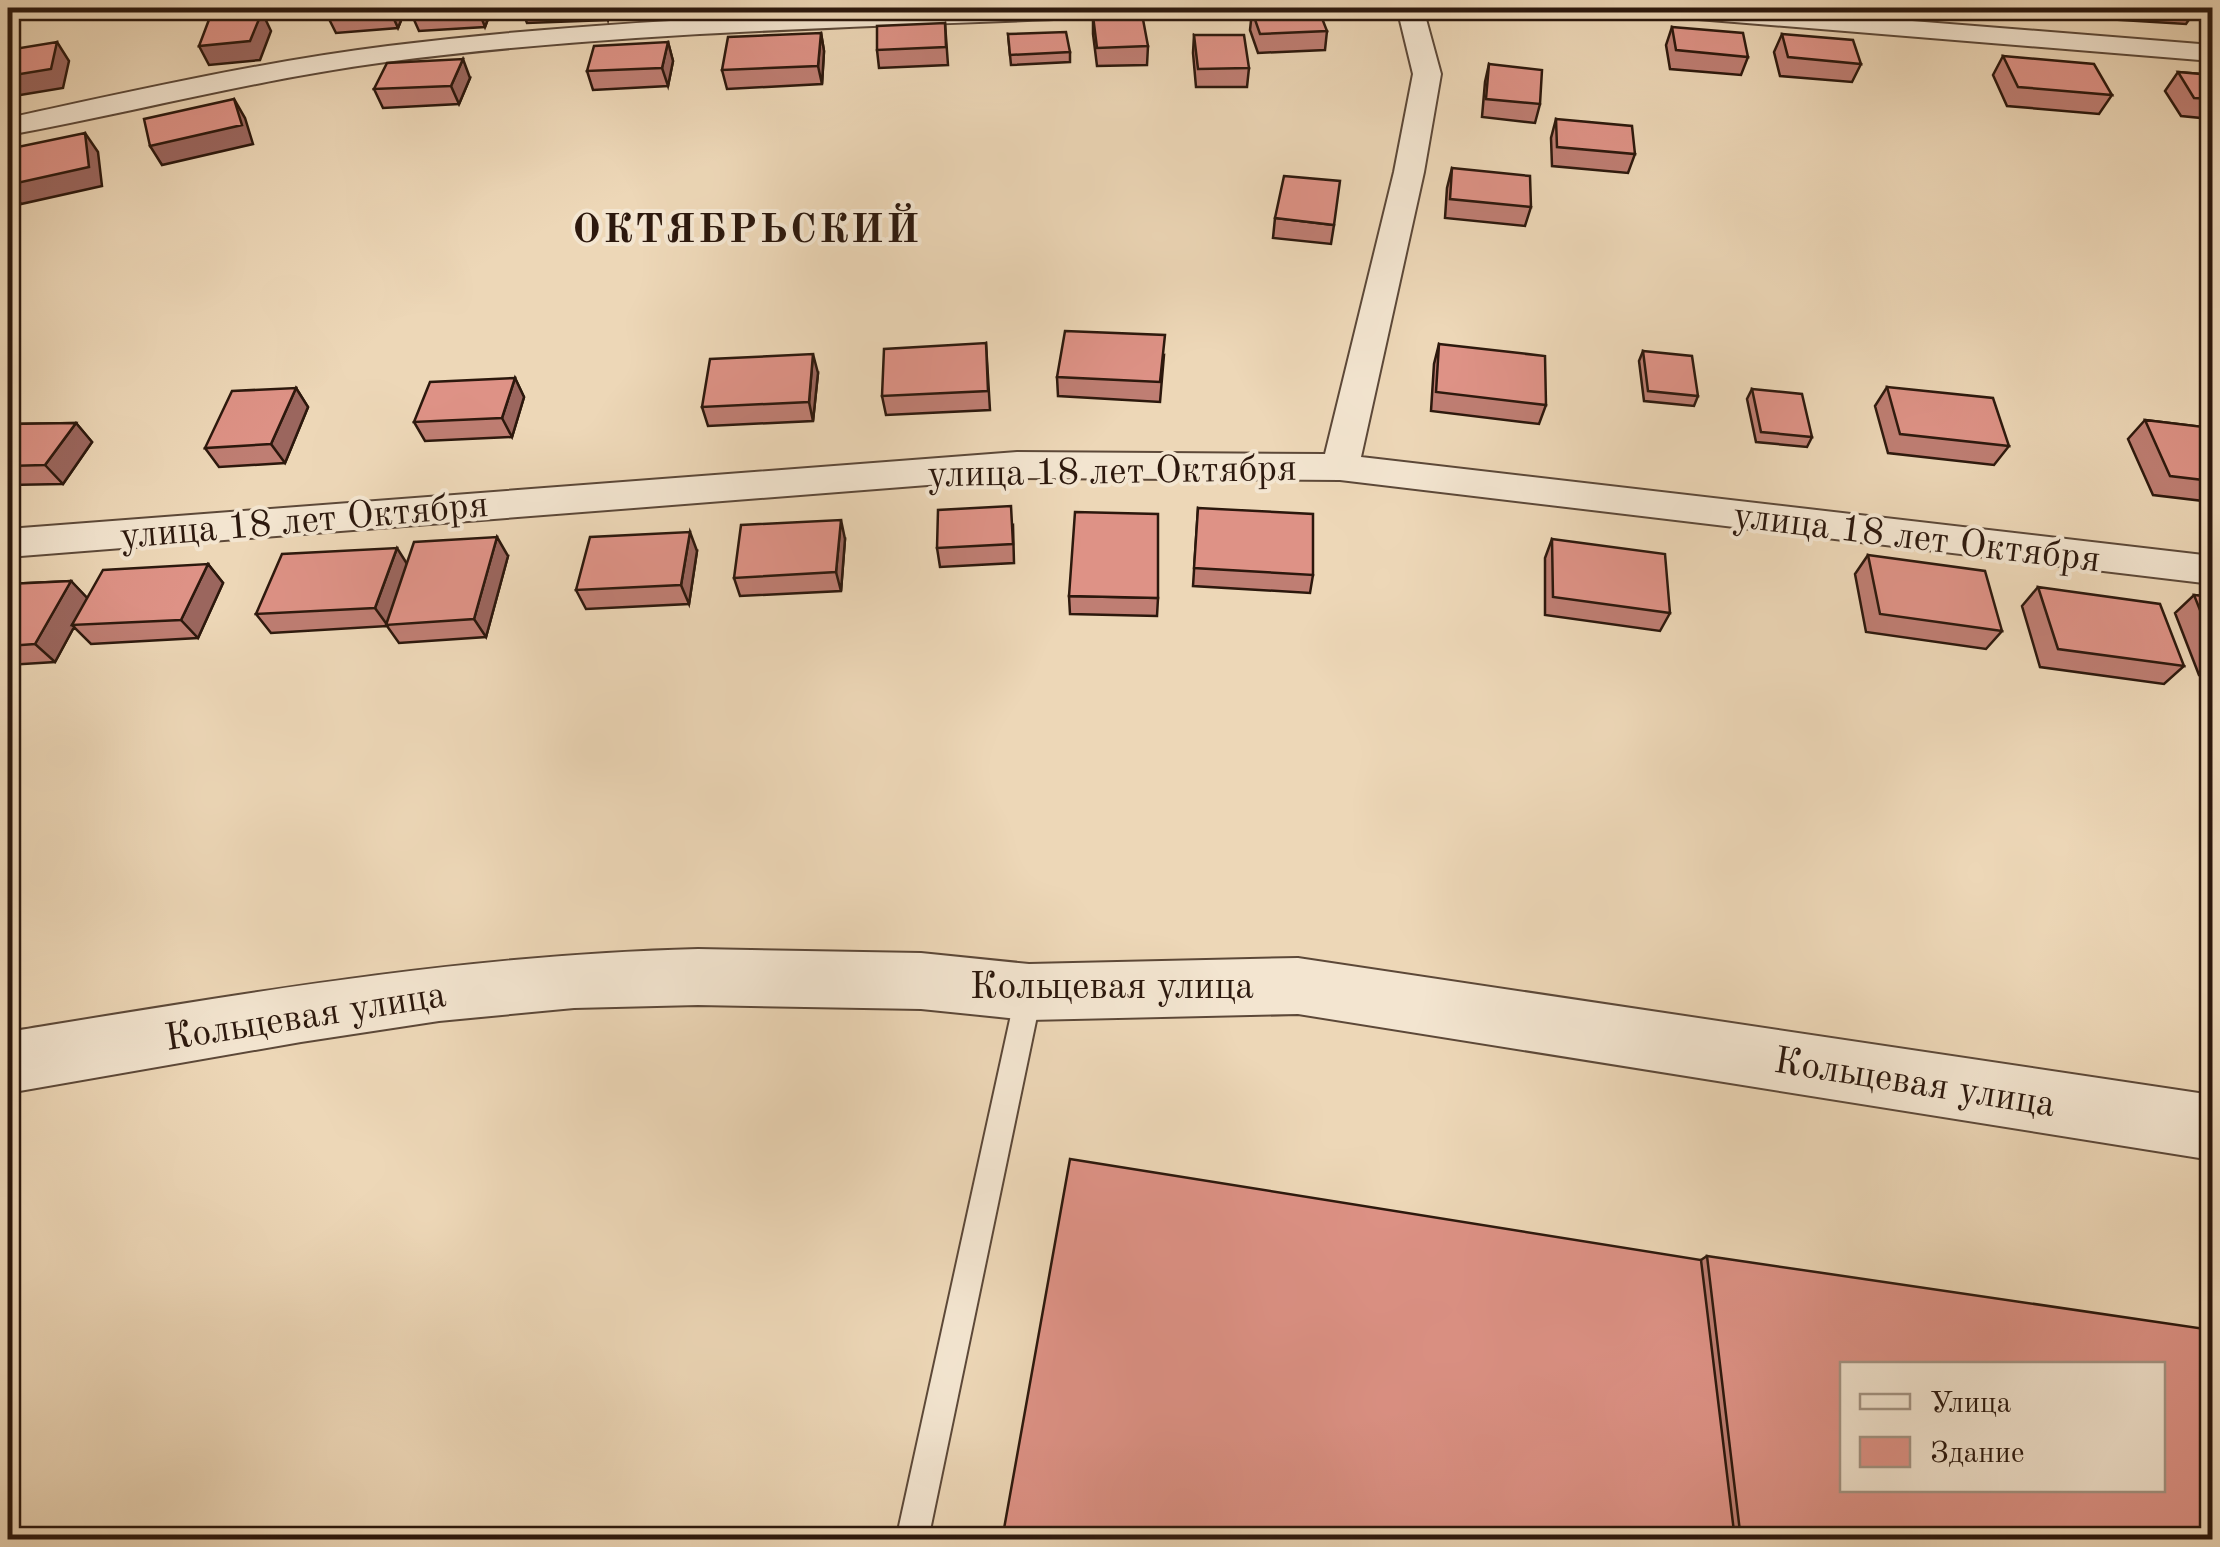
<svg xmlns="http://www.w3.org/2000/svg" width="2220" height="1547" font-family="'Old Standard TT',serif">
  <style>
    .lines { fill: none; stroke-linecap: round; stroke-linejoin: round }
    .service-casing { stroke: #5c4838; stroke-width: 4 }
    .minor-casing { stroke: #5c4838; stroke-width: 4 }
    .tertiary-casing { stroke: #5c4838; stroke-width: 4 }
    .service { fill: #f3e5d0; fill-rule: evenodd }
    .minor { fill: #f3e5d0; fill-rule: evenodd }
    .tertiary { fill: #f3e5d0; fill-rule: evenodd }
    .wall { fill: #bf7e73; stroke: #2c180d; stroke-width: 2.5 }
    .shaded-wall { fill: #9b665e; stroke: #2c180d; stroke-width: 2.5 }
    .building { fill: #de9286; stroke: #2c180d; stroke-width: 2.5; fill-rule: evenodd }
    .labels { text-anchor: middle; stroke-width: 8; stroke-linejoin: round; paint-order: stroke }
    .street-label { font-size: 38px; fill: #2c180d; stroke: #f3e5d0 }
    .far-district-label { font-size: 40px; font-weight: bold; letter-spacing: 2.5px; fill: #2c180d; stroke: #f3e5d0 }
  </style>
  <rect width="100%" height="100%" fill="#edd7b7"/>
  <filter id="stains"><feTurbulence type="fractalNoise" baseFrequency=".002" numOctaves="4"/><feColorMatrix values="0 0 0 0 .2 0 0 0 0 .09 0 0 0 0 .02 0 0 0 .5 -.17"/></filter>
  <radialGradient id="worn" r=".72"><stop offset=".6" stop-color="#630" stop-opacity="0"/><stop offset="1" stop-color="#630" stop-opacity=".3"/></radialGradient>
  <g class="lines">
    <defs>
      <path id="service" d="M1029,980L1038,984L1042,992L928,1540H896L1016,992L1020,984Z"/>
      <path id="minor" d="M964,8H1138L1125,16C879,27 631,30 386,62C258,79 134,112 8,135V118C134,91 260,62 388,46C580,22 772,15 964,8Z
        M1397,8H1423L1441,74L1424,172L1361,457L2212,556V584L1340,480L1017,478L8,557V529L1017,452L1325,454L1394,172L1413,74Z
        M1649,8H1749L2212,45V61L1661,16L1652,13Z"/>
      <path id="tertiary" d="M698,949L921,953L1029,964L1298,958L2212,1095V1160L1298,1014L1029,1020L921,1009L698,1005L574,1008L439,1021L301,1042L8,1093V1032C240,994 462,955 698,949Z"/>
    </defs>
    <use href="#service" class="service-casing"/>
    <use href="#minor" class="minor-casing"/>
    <use href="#tertiary" class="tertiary-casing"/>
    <use href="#service" class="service"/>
    <use href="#minor" class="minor"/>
    <use href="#tertiary" class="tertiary"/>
  </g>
  <path class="wall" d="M330,8H406L398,28L336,33L327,15Z
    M413,8H492L485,27L419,31L411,13Z
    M521,8H611L608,20L527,23Z
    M644,8H719L717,14L646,15Z
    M823,8H905V10L824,14Z
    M1981,8H2073L2070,13Z
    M2081,8H2197L2186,24L2089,18Z
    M1252,11L1327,31L1325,50L1258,53L1250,30Z
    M1093,16L1148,46L1147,65L1097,66L1093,34Z
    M945,23L948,65L879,68L877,50Z
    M1672,27L1748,57L1741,75L1670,69L1666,45Z
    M821,33L824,51L822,84L727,89L722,70Z
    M1008,34L1070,52V62L1011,65Z
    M1782,34L1861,64L1852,82L1780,76L1774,52Z
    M1194,35L1249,68L1247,87H1196L1193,53Z
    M668,42L673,61L668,86L593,90L587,71Z
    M2003,56L2112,95L2099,114L2007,106L1993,75Z
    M1489,64L1540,104L1535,123L1482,117L1485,82Z
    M2178,72L2212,75V119L2181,116L2165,91Z
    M470,78L459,104L383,108L374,89Z
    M1556,119L1635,154L1628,173L1552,166L1551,138Z
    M1452,168L1531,207L1525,226L1445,218L1447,188Z
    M1275,218L1334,225L1331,244L1273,238Z
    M986,343L990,410L886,415L882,396Z
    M1439,344L1546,405L1539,424L1431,411L1434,364Z
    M1643,351L1698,396L1694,406L1644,401L1639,361Z
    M1164,355L1160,402L1058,396L1057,377Z
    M818,373L813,421L708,426L702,407Z
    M515,378L524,397L512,437L425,441L414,422Z
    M1887,387L2009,446L1994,465L1888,453L1875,406Z
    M296,388L308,407L285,463L219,467L205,448Z
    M1752,389L1812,437L1807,447L1756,442L1747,399Z
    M2145,420L2212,428V502L2153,495L2128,439Z
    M76,423L92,442L63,484L8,485V424Z
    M1198,508L1313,575L1310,593L1193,586Z
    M1013,525L1014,563L940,567L937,548Z
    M845,539L841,591L740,596L734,578Z
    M1552,539L1670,613L1660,631L1545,615V558Z
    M697,551L689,604L586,609L576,590Z
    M1868,555L2002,631L1986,649L1866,632L1855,574Z
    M508,556L486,637L399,643L387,626L271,633L256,614L407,563Z
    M208,564L223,583L198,638L91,644L74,627L55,662L8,665V584L71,581L87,598Z
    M2038,587L2184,666L2164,684L2040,667L2022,606Z
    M2194,595L2212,597V677L2199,675L2175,613Z
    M1069,596L1158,598L1157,616L1070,614Z
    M1707,1256L2212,1540H1002L1701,1260Z"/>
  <path class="shaded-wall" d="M391,8H406L398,28L390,10Z
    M479,8H492L485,27L478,9Z
    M604,8H611L608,20Z
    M262,12L271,31L260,60L209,65L199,46Z
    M821,33L824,51L822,84L818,66Z
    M57,42L69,61L63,88L8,97V76Z
    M668,42L673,61L668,86L662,68Z
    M463,59L470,78L459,104L451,86Z
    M234,99L245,118L253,144L162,165L150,146Z
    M85,133L98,152L102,186L21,204L8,185Z
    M813,354L818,373L813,421L809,402Z
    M515,378L524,397L512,437L502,418Z
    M296,388L308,407L285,463L271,444Z
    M76,423L92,442L63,484L45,465Z
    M841,520L845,539L841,591L836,572Z
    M690,532L697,551L689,604L681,585Z
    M497,537L508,556L486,637L474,619Z
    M397,548L409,567L388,626L375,608Z
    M208,564L223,583L198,638L181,620Z
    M71,581L89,600L72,625L74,627L55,662L35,644Z"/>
  <path class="building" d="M330,8H391L390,10L327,15Z
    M413,8H479L478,9L411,13Z
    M1318,8L1327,31L1260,34L1252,11Z
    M262,12L250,41L199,46L210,17Z
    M1142,14L1148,46L1097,48L1093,16Z
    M945,23L946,47L877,50V26Z
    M1672,27L1743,33L1748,57L1676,50Z
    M1066,32L1070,52L1010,55L1008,34Z
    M821,33L818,66L722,70L728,37Z
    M1782,34L1853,40L1861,64L1788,57Z
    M1194,35H1244L1249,68L1198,69Z
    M57,42L51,69L8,76V50Z
    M668,42L662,68L587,71L594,46Z
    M2003,56L2094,64L2112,95L2018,87Z
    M463,59L451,86L374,89L387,63Z
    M1489,64L1542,70L1540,104L1486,99Z
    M2178,72L2212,75V99L2194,98Z
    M234,99L242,125L150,146L144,119Z
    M1556,119L1632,126L1635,154L1557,147Z
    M85,133L89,167L8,185V149Z
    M1452,168L1530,176L1531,207L1450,199Z
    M1284,176L1340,181L1334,225L1275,218Z
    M1065,331L1165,335L1160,382L1057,377Z
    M986,343L988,391L882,396L884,349Z
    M1439,344L1545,356L1546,405L1436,392Z
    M1643,351L1692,356L1698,396L1648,391Z
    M813,354L809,402L702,407L710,359Z
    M515,378L502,418L414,422L430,382Z
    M1887,387L1993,398L2009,446L1900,434Z
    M296,388L271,444L205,448L232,391Z
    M1752,389L1802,394L1812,437L1761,432Z
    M2145,420L2212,428V481L2170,476Z
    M76,423L45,465L8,466V424Z
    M1011,506L1013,544L937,548L938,510Z
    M1198,508L1313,514V575L1194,568Z
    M1075,512L1158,514V598L1069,596Z
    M841,520L836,572L734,578L741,525Z
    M690,532L681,585L576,590L590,537Z
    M497,537L474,619L386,625L414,542Z
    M1552,539L1665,554L1670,613L1553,597Z
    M397,548L375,608L256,614L282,554Z
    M1868,555L1985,571L2002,631L1880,614Z
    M208,564L181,620L72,625L103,570Z
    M71,581L35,644L8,646V584Z
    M2038,587L2160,604L2184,666L2058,649Z
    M2194,595L2212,597V640Z
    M1070,1159L1701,1260L1735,1540H1002Z
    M1707,1256L2212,1330V1540H1741ZM1842,1364H2162V1490H1842Z"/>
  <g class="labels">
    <g class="street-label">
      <text transform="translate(1112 470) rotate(-1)" y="13">улица 18 лет Октября</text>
      <text transform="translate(304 519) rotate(-5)" y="13">улица 18 лет Октября</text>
      <text transform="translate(1917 536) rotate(7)" y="13">улица 18 лет Октября</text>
      <text x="1112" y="998">Кольцевая улица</text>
      <text transform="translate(305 1015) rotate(-9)" y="13">Кольцевая улица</text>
      <text transform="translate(1915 1081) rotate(9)" y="13">Кольцевая улица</text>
    </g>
    <g class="far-district-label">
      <text x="747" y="242">ОКТЯБРЬСКИЙ</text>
    </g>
  </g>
  <rect width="2220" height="1547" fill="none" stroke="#edd7b7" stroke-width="40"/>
  <rect x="10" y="10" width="2200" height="1527" fill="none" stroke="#2c180d" stroke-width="5"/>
  <rect x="20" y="20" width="2180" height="1507" fill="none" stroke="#2c180d" stroke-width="2.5"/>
  <rect x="1840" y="1362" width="325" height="130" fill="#f3e5d0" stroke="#a39382" stroke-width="2.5"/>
  <rect x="1860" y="1394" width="50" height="15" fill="#f3e5d0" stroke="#a39382" stroke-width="2.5"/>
  <text x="1930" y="1412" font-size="30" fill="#2c180d">Улица</text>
  <rect x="1860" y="1437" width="50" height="30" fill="#de9286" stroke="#a39382" stroke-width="2.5"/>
  <text x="1930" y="1462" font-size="30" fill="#2c180d">Здание</text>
  <rect width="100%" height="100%" filter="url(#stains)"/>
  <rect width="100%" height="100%" fill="url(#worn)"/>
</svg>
